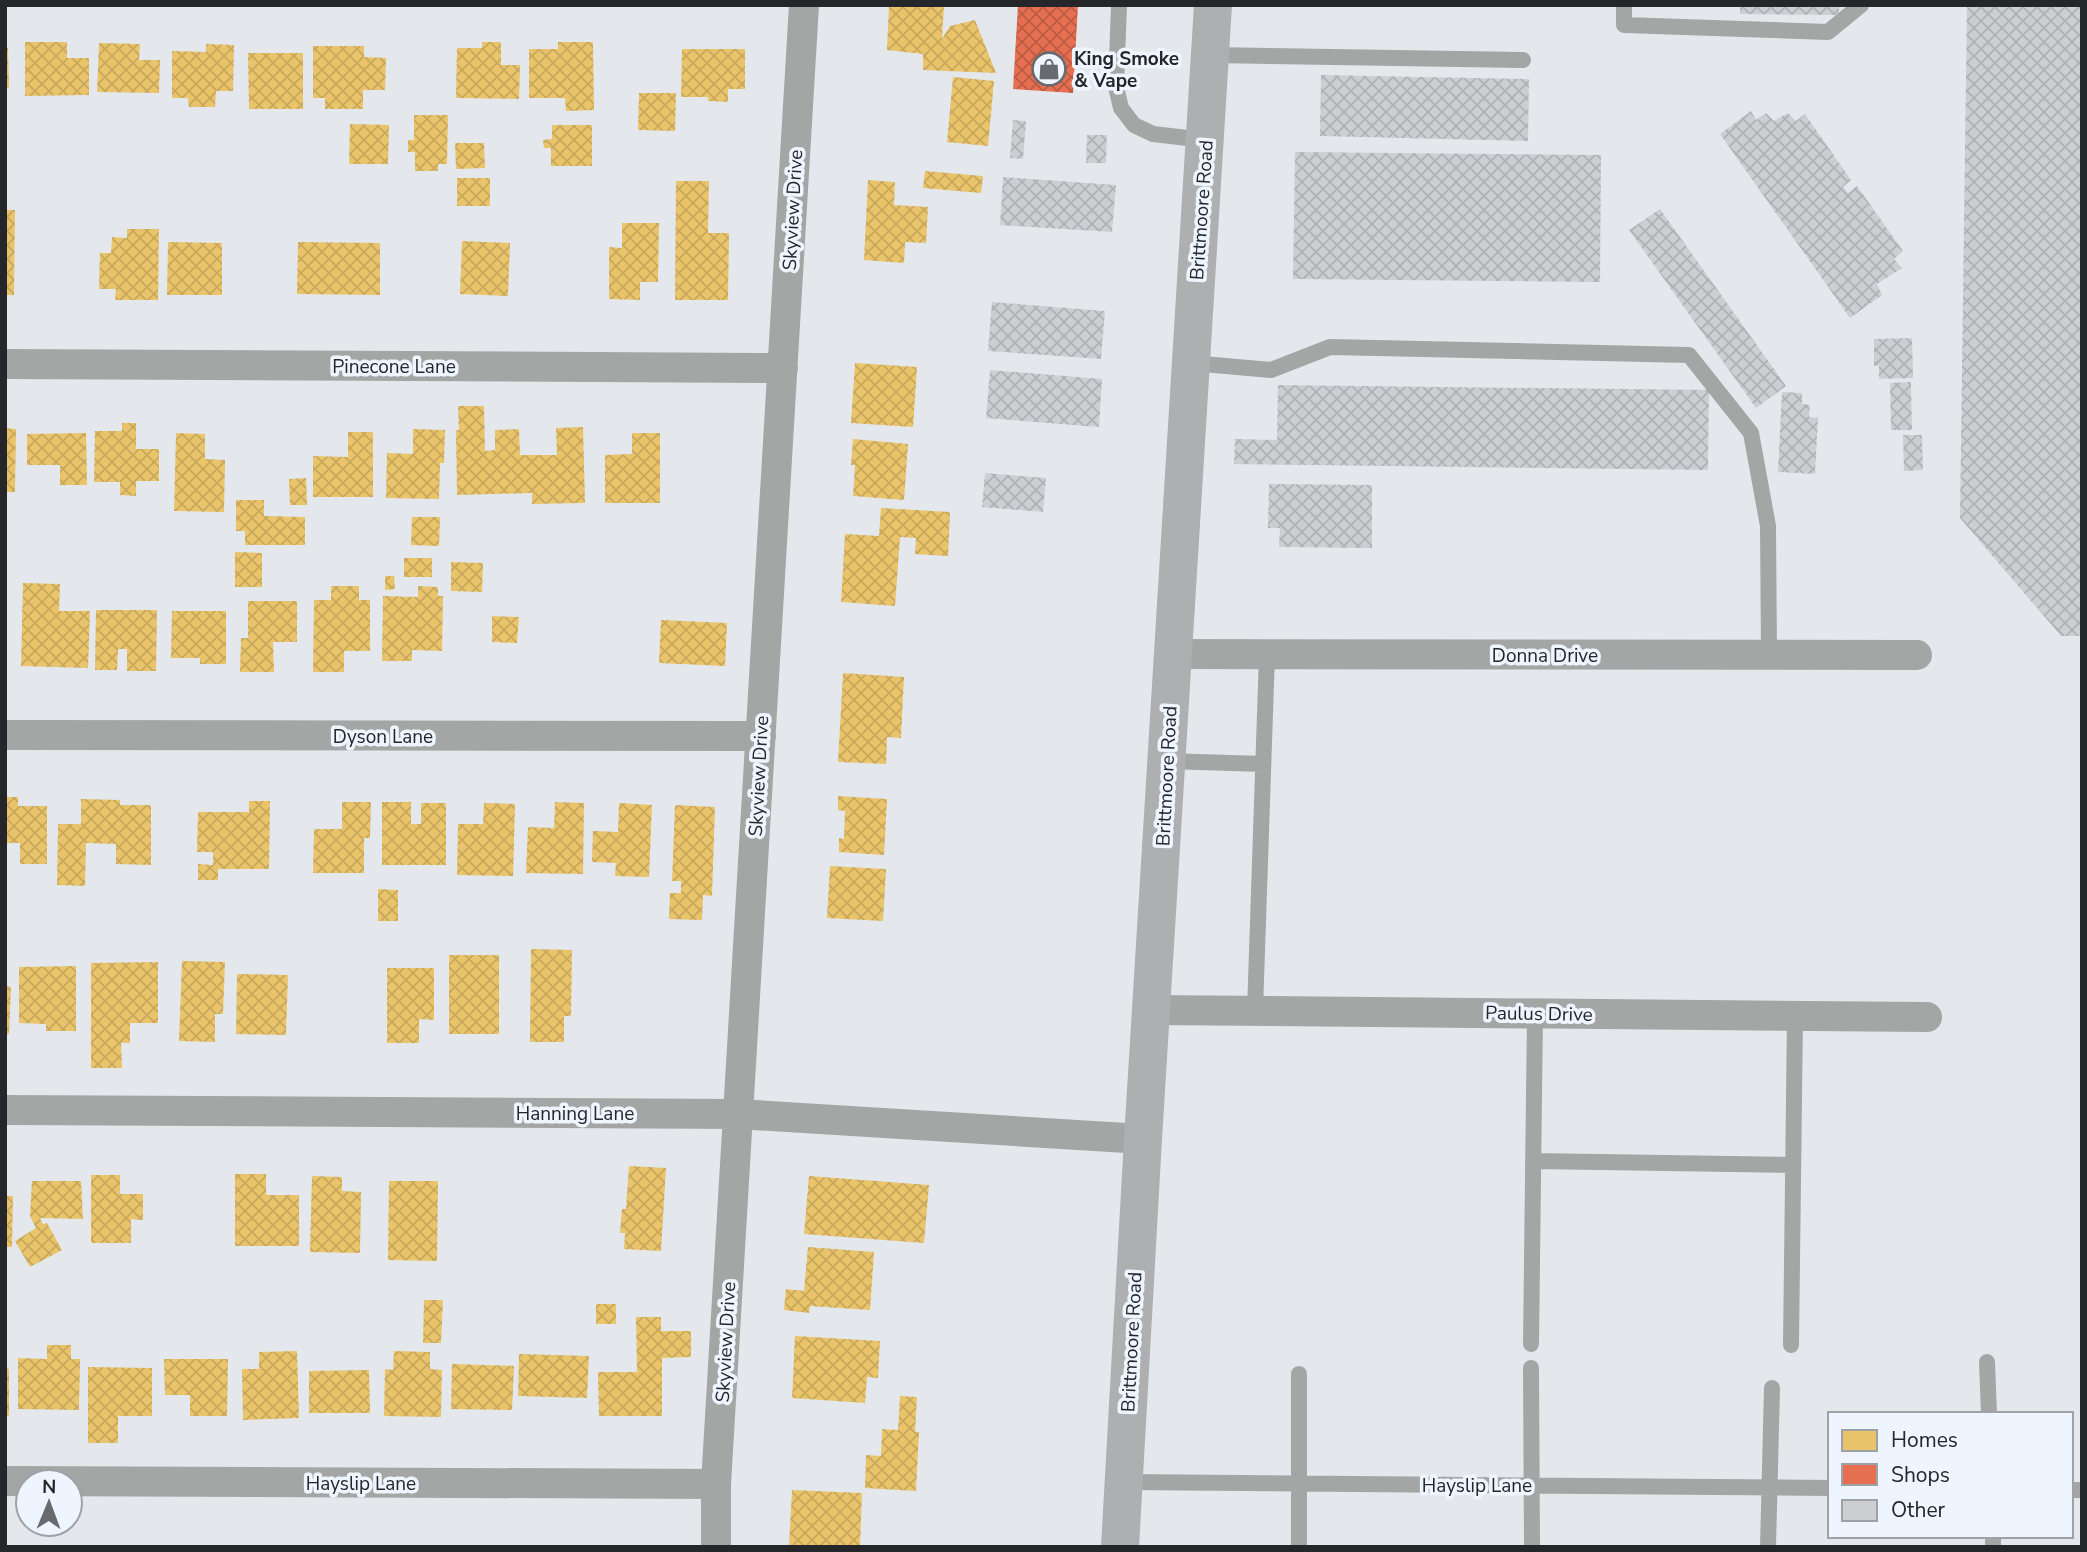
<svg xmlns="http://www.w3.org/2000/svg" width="2087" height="1552" font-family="'Nunito Sans',sans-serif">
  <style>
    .homes { fill: url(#homes-cross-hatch) }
    .shops { fill: url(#shops-cross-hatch) }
    .building { fill: url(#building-cross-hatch) }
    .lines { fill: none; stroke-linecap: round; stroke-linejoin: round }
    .lane { stroke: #a4a6a5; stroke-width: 16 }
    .street { stroke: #a4a6a5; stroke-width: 30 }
    .secondary { stroke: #adafb0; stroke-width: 38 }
    .labels { text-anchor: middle; stroke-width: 7; stroke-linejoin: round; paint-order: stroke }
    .poi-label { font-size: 19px; font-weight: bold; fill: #24262a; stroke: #eef5fe; text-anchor: start }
    .street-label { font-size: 19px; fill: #24262a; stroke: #eef5fe }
  </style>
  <defs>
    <pattern id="homes-cross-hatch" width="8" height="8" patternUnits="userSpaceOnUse" patternTransform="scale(1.75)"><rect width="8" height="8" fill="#e9c46a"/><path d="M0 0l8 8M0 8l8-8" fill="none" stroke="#c8a85c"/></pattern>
    <pattern id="shops-cross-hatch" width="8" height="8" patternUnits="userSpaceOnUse" patternTransform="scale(1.75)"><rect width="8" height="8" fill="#e76f51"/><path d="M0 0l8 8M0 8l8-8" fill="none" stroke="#bb5b43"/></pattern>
    <pattern id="building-cross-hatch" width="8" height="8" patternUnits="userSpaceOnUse" patternTransform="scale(1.75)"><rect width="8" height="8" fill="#cdced2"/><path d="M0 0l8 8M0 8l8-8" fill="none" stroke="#b0b1b4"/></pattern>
  </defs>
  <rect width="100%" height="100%" fill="#e4e8ed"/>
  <path class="homes" d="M889,5L944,6L942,39L950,26L975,20L996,73L923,70V54L887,50Z
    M25,42H67V58H89V95L25,96Z
    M482,42H501V65H520L519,99L456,98L457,48H482Z
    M558,42H593L594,110L566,111L565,98H529V49H558Z
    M99,43L140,44L139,60H160L159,93L97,92Z
    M206,44L234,45L233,91H216L215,107H189L188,98H172V51L206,52Z
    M313,46H364V57L386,58L385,90H363V109H325V98H313Z
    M5,48H8L9,88H5Z
    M682,49H745V89H728V102L708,101V97H681Z
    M248,53H303V109H249Z
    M953,77L994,81L988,146L947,142Z
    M639,93H676L675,131L638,130Z
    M414,115H448L447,164H438V171H415V152H408V140H414Z
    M350,124L389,125L388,164H349Z
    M552,125H592V166H551V148H544L543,140L552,139Z
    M455,143H484L485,168L456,169Z
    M925,171L983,176L981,193L923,188Z
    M457,178H490V206H457Z
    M868,180L895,182L894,205L928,207L926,243L905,242L904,263L864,260Z
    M676,181H709L708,233H729L728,300H675Z
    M5,210H15L14,295H5Z
    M622,223H659L658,282H640V300L609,299V247L622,248Z
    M127,229H159L158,300H115L116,289H99L100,253H111L112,237L127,238Z
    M462,241L510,243L508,296L460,294Z
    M168,242L222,243V295H167Z
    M298,242L380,243V295L297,294Z
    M855,363L917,367L913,427L851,423Z
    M458,406H484L485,451L495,450V430L519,429L520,455H557L556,428L583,427L585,503L532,504V493L457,495L456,430H459Z
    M122,423H136V449H159V481H136V496L120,495V482H94L95,431H122Z
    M5,428L16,429L15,492H5Z
    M413,429L445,430L444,463H440L439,499L386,498L387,453L413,454Z
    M348,432H373V497H313V456L348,457Z
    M86,433L87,485H60V465H27V434Z
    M176,433L205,434V459L225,460L224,512L174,511Z
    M632,433H660V503H605V455L632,454Z
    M853,439L908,444L904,500L853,496L855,465H851Z
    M306,478L307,505H290L289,479Z
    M236,500H264V516L305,517V545H245V531H236Z
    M881,508L950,512L948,556L915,554L916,538L900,537L895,606L841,602L845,534L879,536Z
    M412,517H440L439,546L411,545Z
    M235,552L262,553V587H235Z
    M404,558H432V577H404Z
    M451,562L483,563L482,592L451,591Z
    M385,576H394L395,589L385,590Z
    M23,583L60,584L59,611H90L88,668L21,666Z
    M331,586H359V600H370V651H344V672H313L314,600H331Z
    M418,586L438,587V596H443L442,651L412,650V661H382L383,596L418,597Z
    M248,601H297V642H273L274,672H240L241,638H248Z
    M96,610H157L156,671H127V649H118L117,670H95Z
    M172,611H226V664H200V658H171Z
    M492,616L519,617L517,643L492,642Z
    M661,620L727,623L725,666L659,663Z
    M843,673L904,677L901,738L887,737L886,764L838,762Z
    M838,796L887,799L884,855L839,852V838L844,839L845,811L838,810Z
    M5,797H18V806H47V864H20V843H5Z
    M81,799L120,800V805H151V865L116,864V844L86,843L85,886L57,885L58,824H81Z
    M249,801H270L269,869H218V880H198V864L213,865V852H197L198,812H249Z
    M342,802H371L370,838H364V873H313L314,829H342Z
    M382,802H411V824H421V803H446V865H382Z
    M555,802L584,803L583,874L526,873L528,827L554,828Z
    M484,803L515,804L513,876L457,875L458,824H483Z
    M619,803L652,805L649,877L615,876L616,863L592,862L593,831L618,832Z
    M675,805L715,807L712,896L703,895L702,920L669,919L670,893H681V881H672Z
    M830,866L886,869L883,921L827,918Z
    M378,889L398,890V921H378Z
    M531,949L572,950L571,1016H564V1042H530Z
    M449,955H499V1034H449Z
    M182,961L225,962L223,1014H215V1042L179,1041Z
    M158,962V1023H130V1043H121L122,1068H91V963Z
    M76,966V1031H46V1024L19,1023V967Z
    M387,968H434V1020L419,1019V1043H387Z
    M237,974L288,975L286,1035L236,1034Z
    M5,986L11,987L9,1034H5Z
    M629,1166L666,1168L661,1251L624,1249L625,1233H620L622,1209H626Z
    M235,1174H266V1195H299V1246H235Z
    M91,1175H120V1194H143V1220L131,1219V1243H91Z
    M312,1176L342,1177V1191L361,1192L360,1253L310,1252Z
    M809,1176L929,1185L924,1243L804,1234Z
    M32,1181H81L83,1219L40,1218L43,1224L47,1223L62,1250L30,1267L15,1241L36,1228L30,1216Z
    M389,1181H438L437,1261L388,1260Z
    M5,1196H13L12,1247H5Z
    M808,1247L874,1252L870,1310L810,1306L809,1313L784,1310L786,1289L804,1291Z
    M424,1300H443L441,1343H423Z
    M596,1304H616V1324H596Z
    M636,1317H661V1331H691V1357L662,1358V1416H599L598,1372H637Z
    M795,1336L880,1341L878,1378L867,1377L865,1403L792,1398Z
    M47,1345H71V1359H80L79,1410L18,1409V1358L47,1359Z
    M297,1351L299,1418L243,1420L242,1369H259V1352Z
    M394,1351L430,1352V1369L442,1370L441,1417L384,1416L385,1369L393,1370Z
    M519,1354L589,1356L587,1398L518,1396Z
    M164,1359H228L227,1416H190V1395H165Z
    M452,1364L514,1366L512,1410L451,1409Z
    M88,1367L152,1368V1416H118V1443H88Z
    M5,1368L9,1369V1416H5Z
    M369,1370L370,1413H309V1371Z
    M900,1396L917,1397L915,1432H919L916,1491L865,1488L866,1455L881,1456L882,1429L898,1430Z
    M792,1490L862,1493L860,1547L789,1545Z"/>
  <path class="shops" d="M1018,5H1078L1073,93L1013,89Z"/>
  <path class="building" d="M1740,5H1839V15L1740,14Z
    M1967,5H2082V636H2061L1960,518Z
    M1321,75L1529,79L1528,141L1320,136Z
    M1751,111L1756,120L1766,113L1774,121L1788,113L1796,121L1805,114L1851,180L1843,187L1848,193L1857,186L1903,251L1894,259L1902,268L1877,284L1882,295L1850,318L1720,134Z
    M1013,120L1026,121L1023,159L1010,158Z
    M1087,135H1107L1106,163H1086Z
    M1295,152L1601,155L1600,282L1293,279Z
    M1003,177L1116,185L1112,232L1000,225Z
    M1660,209L1786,386L1756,408L1629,230Z
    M992,302L1105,311L1101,359L988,351Z
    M1912,338L1913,378L1879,379V365L1874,366V339Z
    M990,370L1102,379L1099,427L986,418Z
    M1911,382L1912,430H1891L1890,383Z
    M1278,385L1709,390L1708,470L1234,464L1235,439L1277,440Z
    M1782,392L1802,393V404L1810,405L1809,417L1818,418L1815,474L1778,472Z
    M1903,435H1922L1923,470L1904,471Z
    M985,473L1046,478L1043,512L982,507Z
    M1269,484L1372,485V548L1279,547L1280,528H1268Z"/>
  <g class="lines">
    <path class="lane" d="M1119,5L1116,87L1121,108L1134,125L1153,134L1205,140
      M1624,5V25L1828,32L1861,5
      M1210,55L1523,60
      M1191,363L1271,370L1330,347L1689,355L1751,433L1768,526L1769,655
      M1166,761L1263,764
      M1255,1011L1267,654
      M1533,1161L1793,1165
      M1531,1344L1535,1013
      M1791,1345L1795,1016
      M1987,1362L1989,1414
      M1531,1368L1532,1547
      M1299,1374V1547
      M1123,1482L1830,1488
      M2071,1490H2082
      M1993,1536V1547
      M1768,1547L1772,1388"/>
    <path class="street" d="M5,364L783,368
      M1173,654L1917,655
      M5,735L761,736
      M1151,1010L1927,1017
      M5,1110L738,1114L1143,1139
      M5,1481L716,1484
      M716,1547V1484L804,5"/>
    <path class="secondary" d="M1120,1547L1143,1139L1213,5"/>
  </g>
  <defs>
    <symbol id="shop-ring" viewBox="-11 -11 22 22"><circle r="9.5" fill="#eef5fe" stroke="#676a6e" stroke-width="1.5"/><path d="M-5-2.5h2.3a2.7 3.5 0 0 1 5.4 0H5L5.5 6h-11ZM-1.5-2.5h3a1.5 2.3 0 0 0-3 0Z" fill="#676a6e"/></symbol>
  </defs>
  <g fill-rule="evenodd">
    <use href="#shop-ring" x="1030" y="50" width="38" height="38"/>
  </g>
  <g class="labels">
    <g class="poi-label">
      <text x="1074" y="65">King Smoke<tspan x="1074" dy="22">&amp; Vape</tspan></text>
    </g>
    <g class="street-label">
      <text transform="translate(792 210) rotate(-87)" y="7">Skyview Drive</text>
      <text transform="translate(1201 210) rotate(-86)" y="7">Brittmoore Road</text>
      <text x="394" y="373">Pinecone Lane</text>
      <text x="1545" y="662">Donna Drive</text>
      <text x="383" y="743">Dyson Lane</text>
      <text transform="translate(758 776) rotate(-87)" y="7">Skyview Drive</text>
      <text transform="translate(1166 776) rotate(-87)" y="7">Brittmoore Road</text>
      <text transform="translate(1539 1013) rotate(1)" y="7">Paulus Drive</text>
      <text x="575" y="1120">Hanning Lane</text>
      <text transform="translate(725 1342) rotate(-87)" y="7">Skyview Drive</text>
      <text transform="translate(1131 1342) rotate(-87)" y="7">Brittmoore Road</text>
      <text x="361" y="1490">Hayslip Lane</text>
      <text x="1477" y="1492">Hayslip Lane</text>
    </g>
  </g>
  <rect width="2087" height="1552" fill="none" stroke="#24262a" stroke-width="14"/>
  <rect x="1828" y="1412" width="245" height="126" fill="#eef5fe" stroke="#9da2a9" stroke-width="2"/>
  <rect x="1842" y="1430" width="35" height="21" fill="#e9c46a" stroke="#9da2a9" stroke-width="2"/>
  <text x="1891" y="1447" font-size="21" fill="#24262a">Homes</text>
  <rect x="1842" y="1464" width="35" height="21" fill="#e76f51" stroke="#9da2a9" stroke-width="2"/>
  <text x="1891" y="1482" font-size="21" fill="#24262a">Shops</text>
  <rect x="1842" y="1500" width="35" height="21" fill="#cdced2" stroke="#9da2a9" stroke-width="2"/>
  <text x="1891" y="1517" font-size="21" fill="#24262a">Other</text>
  <g transform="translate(49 1503) rotate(1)"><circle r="33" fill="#eef5fe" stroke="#9da2a9" stroke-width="2"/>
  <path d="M0-5L12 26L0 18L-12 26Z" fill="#676a6e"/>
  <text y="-10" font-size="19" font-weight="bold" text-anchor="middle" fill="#24262a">N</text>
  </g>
</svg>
